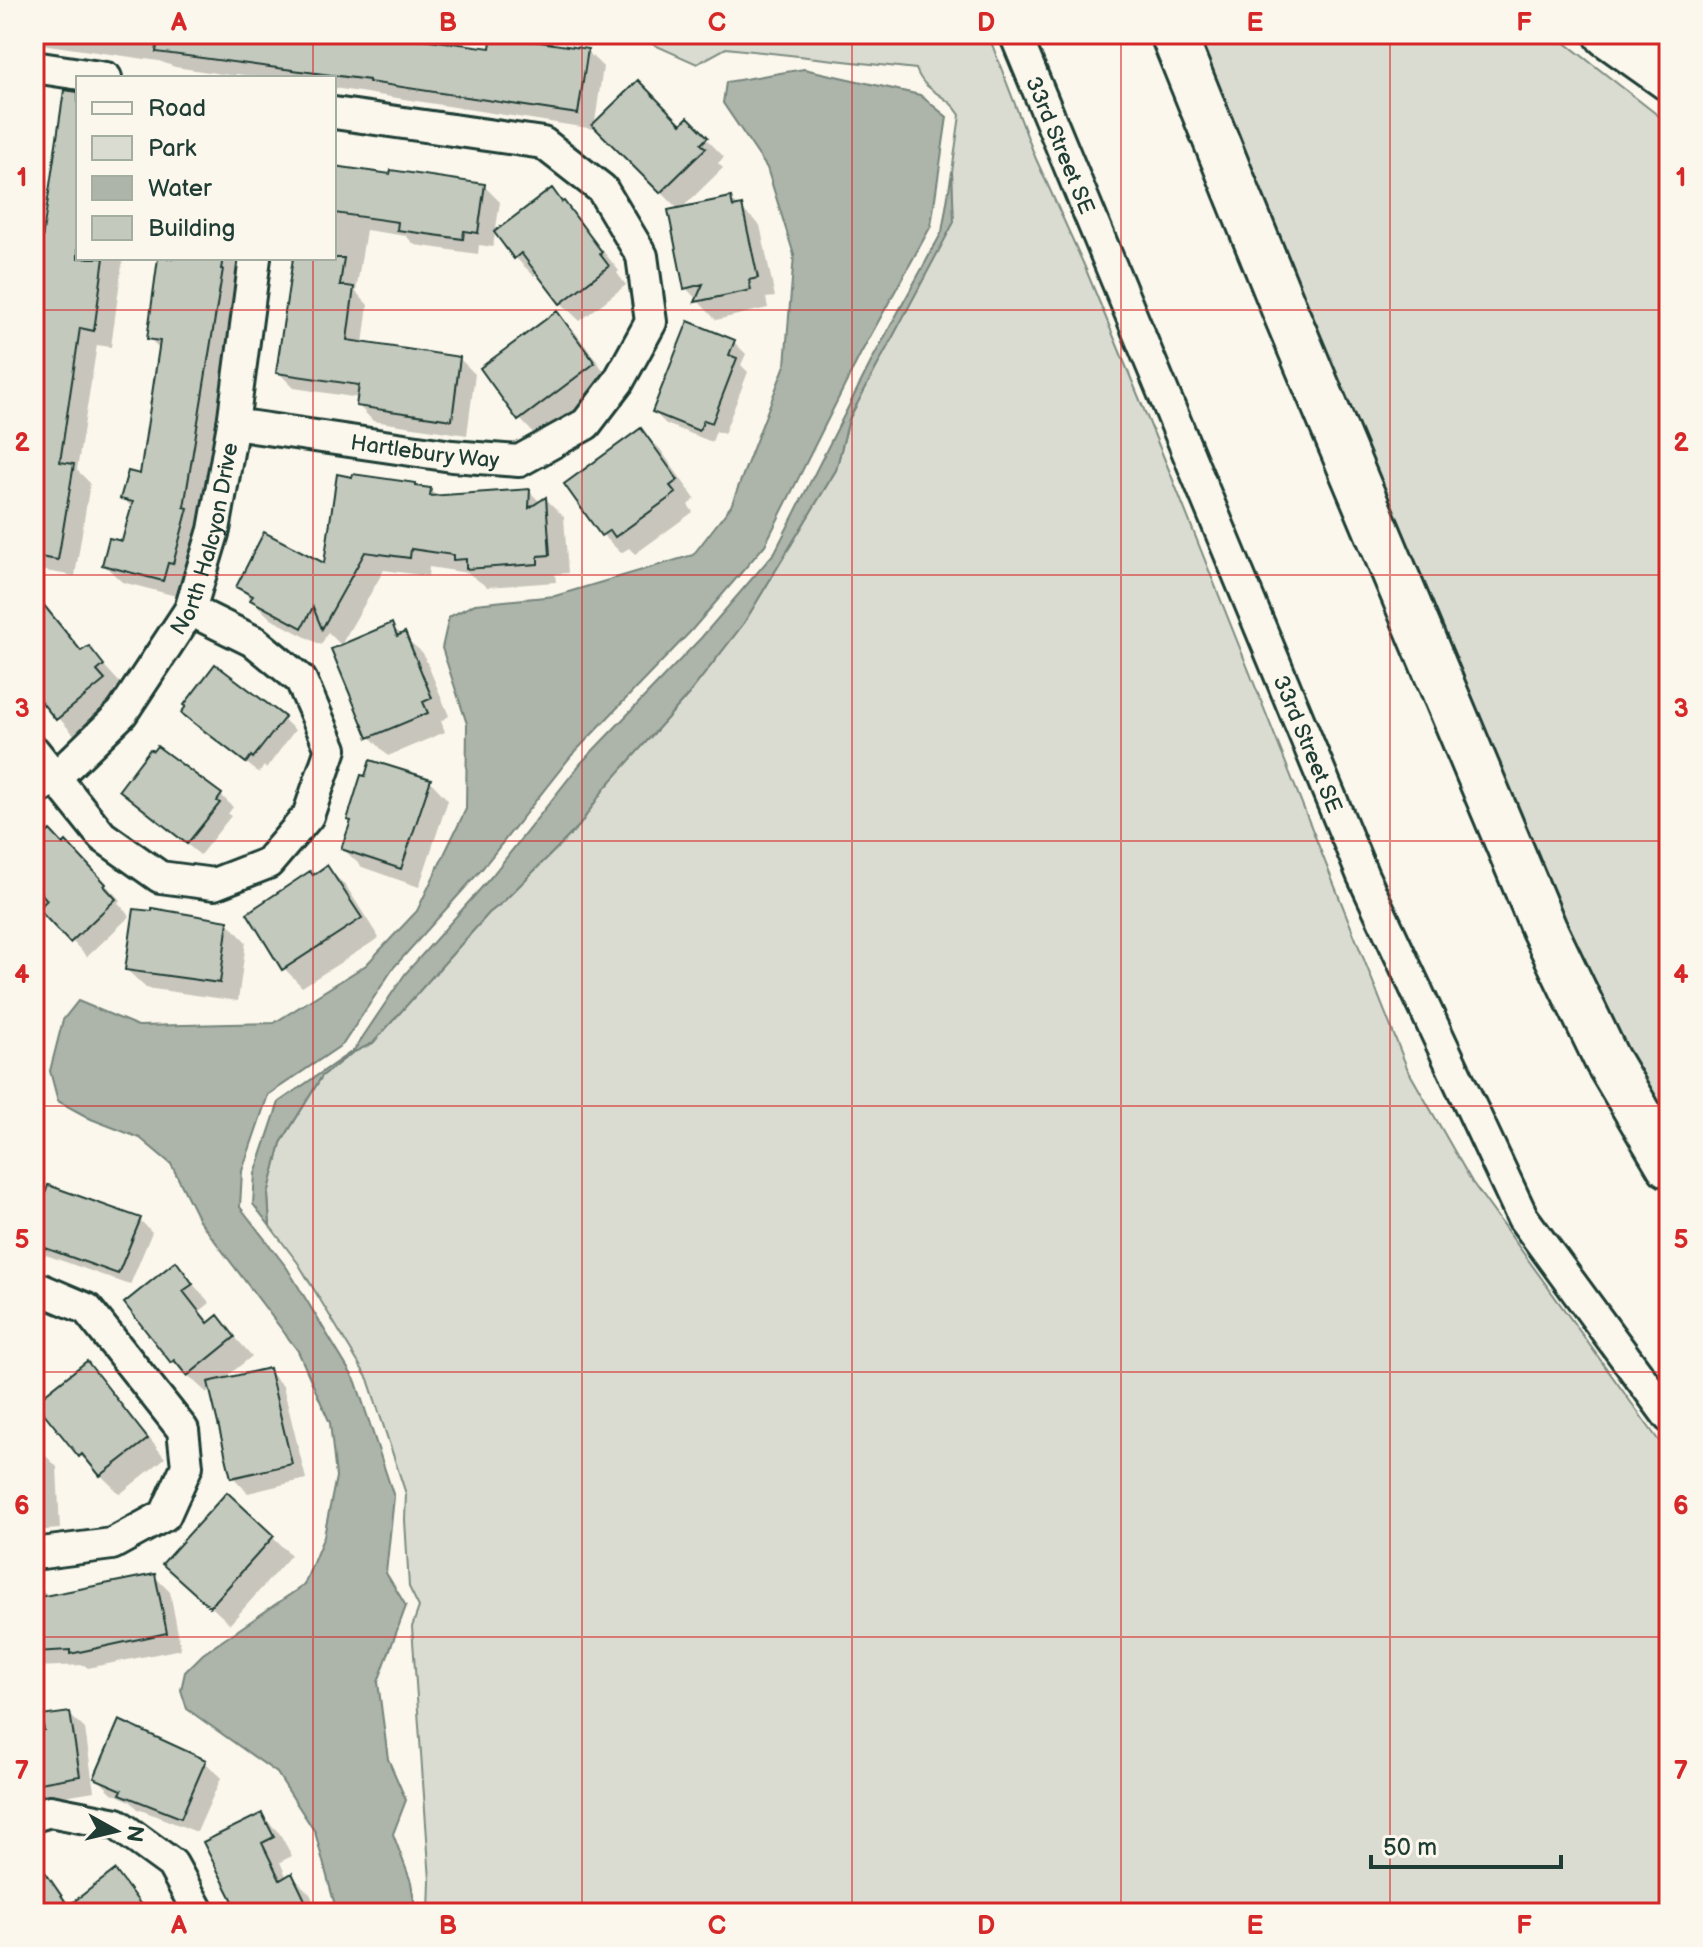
<svg xmlns="http://www.w3.org/2000/svg" width="1703" height="1947" font-family="'Balsamiq Sans',sans-serif">
  <style>
    .green { fill: #dbdcd1; stroke: #7d8c82; stroke-width: 2 }
    .water { fill: #adb4aa; stroke: #74847b; stroke-width: 2 }
    .shadow { fill: #0003 }
    .building { fill: #c4c9be; stroke: #1f3d34; stroke-width: 2 }
    .lines { fill: none; stroke-linecap: round; stroke-linejoin: round }
    .street-casing { stroke: #1f3d34; stroke-width: 36 }
    .highway-casing { stroke: #1f3d34; stroke-width: 50 }
    .street { stroke: #fbf7ec; stroke-width: 30 }
    .highway { stroke: #fbf7ec; stroke-width: 44 }
    .grid { fill: none; stroke: #d62828; stroke-width: 2; stroke-opacity: 0.55 }
    .labels { text-anchor: middle; stroke-width: 6; stroke-linejoin: round; paint-order: stroke }
    .street-label { font-size: 22px; fill: #1f3d34; stroke: #fbf7ec }
    .neatline { fill: none; stroke: #d62828; stroke-width: 3 }
    .grid-label { font-size: 26px; text-anchor: middle; font-weight: bold; fill: #d62828 }
  </style>
  <rect width="100%" height="100%" fill="#fbf7ec"/>
  <filter id="ink" filterUnits="userSpaceOnUse"><feTurbulence type="fractalNoise" baseFrequency=".0125" numOctaves="2"/><feDisplacementMap in="SourceGraphic" scale="16" xChannelSelector="R" yChannelSelector="G"/><feConvolveMatrix kernelMatrix="1 2 1 2 8 2 1 2 1" color-interpolation-filters="sRGB"/></filter>
  <g filter="url(#ink)">
    <path class="green" d="M639,34H988L1036,159L1084,265L1169,470L1408,1070L1472,1182L1669,1455V1913H429L430,1880L412,1627L419,1607L409,1587L405,1520L406,1494L368,1379L298,1263L270,1226L268,1194L281,1143L322,1076L352,1053L373,1043L489,913L503,902L579,826L604,789L688,695L744,623L836,470L849,419L953,222L952,172L960,115C947,93 925,94 916,69L726,48L697,64L650,43Z
      M1193,34H1554L1669,124V1142L1591,1004Z"/>
    <path class="water" d="M804,69L920,95L947,117L931,226L861,353L765,545L691,631L571,756L481,870L394,967L343,1044L268,1095L242,1171L240,1207L287,1268L356,1382L394,1497L386,1573L406,1606L378,1682L388,1759L406,1800L393,1834L411,1882L416,1913H337L315,1832L277,1773L187,1709L181,1690L185,1672L203,1654L304,1585L324,1536L336,1477L330,1423L298,1351L199,1220L171,1164L140,1138L91,1119L58,1101L50,1071L63,1020L78,1001L138,1026L274,1023L366,965L417,911L466,809L467,724L442,648L449,617L475,604L555,596L693,555L731,506L785,365L794,255L767,168L723,103L726,82Z
      M952,172L954,222L849,419L836,470L744,623L688,695L604,789L579,826L503,902L489,913L373,1043L352,1053L322,1076L281,1143L268,1194L270,1226L253,1204L255,1174L279,1102L354,1050L405,974L491,877L581,763L701,638L775,552L873,358L942,232Z"/>
    <path class="shadow" d="M34,34H418L425,41L492,51H587L603,67L594,129L334,88V78H265L236,74L235,76L175,67L159,61L34,43Z
      M78,117V258H123L111,347L97,345L77,470L90,483L75,576L34,569V311Z
      M688,120L724,157L718,163L723,168L680,210L730,199L760,225L775,297L766,298L768,308L716,320L698,301L686,288L679,210L595,125L681,126Z
      M334,168L484,186L500,202L493,247L479,245L478,254L415,245L406,236L366,230L356,292L368,305L363,344L460,359L475,374L467,435L373,421L358,405L359,398L294,388L278,372L295,258H334Z
      M552,191L570,210L619,271L617,273L626,285L580,321L561,303L538,272L534,276L516,258L497,232Z
      M160,258H244L201,524L180,597L122,582L104,565L123,544L133,509L123,498L142,477L161,350L149,338Z
      M557,314L575,332L612,382L538,438L520,419Z
      M734,342L746,354L741,365L748,372L724,434L716,431L712,442L666,424L654,412Z
      M641,430L660,449L695,499L688,505L693,512L635,554L629,548L621,553L603,535L567,485Z
      M418,488L430,490L438,498L529,491L541,503L546,499L564,517L568,573L555,574L556,582L487,587L468,573L429,567L428,576L384,570L341,645L328,632L321,645L271,619L239,587L326,566Z
      M43,607L83,652L88,648L121,684L114,690L122,700L76,737L34,690V615Z
      M391,626L423,653L449,716L441,721L445,732L388,756L370,737Z
      M184,713L283,719L295,730L266,769L264,766L259,773Z
      M430,781L448,800L419,887L362,867L343,849L352,823L349,819Z
      M121,790L221,795L233,807L228,814L231,816L200,855Z
      M64,846L82,859L120,900L118,903L130,916L87,957L34,900V848Z
      M327,868L346,886L379,938L302,987L284,968L313,877Z
      M228,923L246,942L238,1001L146,988L127,970Z
      M140,1220L152,1232L130,1285L43,1254L34,1245V1234Z
      M175,1264L210,1303L200,1311L211,1324L218,1318L252,1356L220,1382L268,1371L283,1386L306,1479L248,1493L233,1477L212,1389L207,1393L172,1361Z
      M87,1364L105,1383L165,1458L120,1494L80,1455Z
      M34,1369L40,1399L34,1400Z
      M42,1452L57,1467L60,1529L34,1531V1453Z
      M272,1537L291,1555L230,1624L165,1564Z
      M155,1577L170,1592L181,1649L88,1668L84,1665L36,1667L34,1665V1591H43L49,1597Z
      M69,1714L85,1729L94,1791L34,1801V1733L46,1731Z
      M120,1723L205,1762L221,1778L197,1832L138,1809L130,1801L112,1793L97,1778Z
      M262,1815L280,1834L292,1856L280,1862L287,1878L292,1876L310,1894L319,1913H241Z
      M34,1861L47,1873L75,1913H34Z"/>
    <path class="building" d="M159,34H415V38L490,48L492,35L588,49L578,114L369,82V80L156,52Z
      M638,80L681,124L688,117L708,137L701,144L706,148L660,193L592,125Z
      M64,90L78,92V258H104L94,331L80,328L60,462L74,464L58,560L34,556V294Z
      M334,166L390,174L391,170L485,184L478,233L464,231L463,239L397,230L398,222L334,213Z
      M552,188L562,202L564,201L602,252L600,254L609,266L560,304L521,253L514,259L494,232Z
      M731,197L733,207L742,205L758,278L749,280L751,290L695,302L703,284L684,289L668,210Z
      M158,258H223L221,269H223L184,507L188,508L173,564L168,563L163,581L102,565L109,538L122,541L127,522L133,502L120,499L128,471L140,474L160,341L147,339Z
      M293,258H344L340,285L354,287L347,340L460,357L452,420L356,406L359,385L276,373Z
      M557,311L595,363L518,421L480,368Z
      M688,321L735,340L729,355L737,358L712,423L704,420L699,431L652,412Z
      M641,428L678,480L670,486L676,493L615,537L610,530L601,536L564,484Z
      M337,474L352,477L353,474L416,483V486L431,488L430,496L530,489L529,508L546,497L550,555L538,556V564L466,569V559L453,560V555L411,549L410,558L365,552L322,629L313,607L302,628L250,600L253,596L236,587L264,532L324,563Z
      M34,593L81,651L89,646L104,665L97,671L105,680L56,720L34,693Z
      M392,623L397,636L405,632L432,698L423,702L428,713L368,738L331,649Z
      M215,664L285,717L253,758L251,756L246,763L181,713L186,706L184,705Z
      M157,746L222,794L217,801L220,803L187,844L119,790L150,749L153,751Z
      M370,760L431,779L401,869L341,849L351,821L347,820L361,775L365,776Z
      M50,830L63,844L66,841L106,884L104,886L116,899L70,943L38,909L47,900L34,885V845Z
      M327,865L362,918L282,970L247,913L310,871L313,875Z
      M152,908L228,921L220,983L125,970L134,909L152,911Z
      M48,1185L141,1218L118,1274L34,1244V1228Z
      M176,1261L193,1284L183,1291L208,1323L218,1315L235,1337L187,1376L174,1360L171,1363L124,1303Z
      M87,1361L148,1439L100,1476L82,1454L79,1457L35,1402Z
      M269,1368L292,1464L231,1478L208,1382Z
      M227,1492L274,1536L210,1607L162,1564Z
      M155,1574L167,1633L70,1654V1650L34,1652V1598Z
      M70,1712L80,1776L34,1784V1731L44,1730L41,1716Z
      M119,1720L206,1760L181,1818L120,1794L122,1790L94,1778Z
      M262,1813L274,1837L262,1843L280,1880L292,1873L305,1900L279,1913H239L203,1842Z
      M34,1856L65,1901L47,1913H34Z
      M115,1870L147,1913H59Z"/>
    <g class="lines">
      <defs>
        <g id="street">
          <path id="s1" d="M1015,34L1363,876L1523,1218L1669,1417"/>
          <path d="M34,67L106,78"/>
          <path id="s2" d="M233,424L452,456L519,461L586,424L618,382L651,322L642,256L602,189L543,143L334,113"/>
          <path d="M34,751L102,836L160,877L214,884L268,863L308,816L331,749L301,680L255,642L190,610"/>
          <path id="s3" d="M34,791L57,776L122,713L190,610L214,530L233,424L255,258"/>
          <path d="M34,1289H40L87,1309L183,1430L187,1466L165,1515L112,1544L34,1554"/>
          <path d="M34,1816L50,1811L117,1824L172,1864L199,1913"/>
        </g>
        <path id="highway" d="M1173,34L1287,316L1544,929L1607,1060L1669,1165
          M1607,34L1669,78"/>
      </defs>
      <use href="#street" class="street-casing"/>
      <use href="#highway" class="highway-casing"/>
      <use href="#street" class="street"/>
      <use href="#highway" class="highway"/>
    </g>
  </g>
  <path class="grid" d="M313,34V78M582,34V1913M852,34V1913M1121,34V1913M1390,34V1913M313,258V1913M34,310H1669M34,575H1669M34,841H1669M34,1106H1669M34,1372H1669M34,1637H1669"/>
  <g class="labels">
    <g class="street-label">
      <text dy="8" stroke="none"><textPath href="#s1" startOffset="120">33rd Street SE</textPath></text>
      <text dy="8" stroke="none"><textPath href="#s2" startOffset="194">Hartlebury Way</textPath></text>
      <text dy="8" stroke="none"><textPath href="#s3" startOffset="314">North Halcyon Drive</textPath></text>
      <text dy="8" stroke="none"><textPath href="#s1" startOffset="768">33rd Street SE</textPath></text>
    </g>
  </g>
  <rect width="1703" height="1947" fill="none" stroke="#fbf7ec" stroke-width="88"/>
  <rect x="76" y="76" width="260" height="184" fill="#fbf7ec" stroke="#a3ada2" stroke-width="2"/>
  <rect x="92" y="102" width="40" height="12" fill="#fbf7ec" stroke="#a3ada2" stroke-width="2"/>
  <text x="148" y="116" font-size="24" fill="#1f3d34">Road</text>
  <rect x="92" y="136" width="40" height="24" fill="#dbdcd1" stroke="#a3ada2" stroke-width="2"/>
  <text x="148" y="156" font-size="24" fill="#1f3d34">Park</text>
  <rect x="92" y="176" width="40" height="24" fill="#adb4aa" stroke="#a3ada2" stroke-width="2"/>
  <text x="148" y="196" font-size="24" fill="#1f3d34">Water</text>
  <rect x="92" y="216" width="40" height="24" fill="#c4c9be" stroke="#a3ada2" stroke-width="2"/>
  <text x="148" y="236" font-size="24" fill="#1f3d34">Building</text>
  <g transform="translate(116 1831) rotate(98)" stroke="#fbf7ec" stroke-width="6" paint-order="stroke">
  <path d="M0-6L14 30L0 20L-14 30Z" fill="#1f3d34"/>
  <text y="-12" font-size="22" font-weight="bold" text-anchor="middle" fill="#1f3d34">N</text>
  </g>
  <path d="M1371 1855v12h190v-12" fill="none" stroke="#1f3d34" stroke-width="4"/>
  <text x="1383" y="1855" font-size="24" fill="#1f3d34" stroke="#fbf7ec" stroke-width="6" paint-order="stroke">50 m</text>
  <rect x="44" y="44" width="1615" height="1859" class="neatline"/>
  <g class="grid-label">
    <text x="179" y="31">A</text>
    <text x="448" y="31">B</text>
    <text x="717" y="31">C</text>
    <text x="986" y="31">D</text>
    <text x="1255" y="31">E</text>
    <text x="1524" y="31">F</text>
    <text x="22" y="186">1</text>
    <text x="1681" y="186">1</text>
    <text x="22" y="451">2</text>
    <text x="1681" y="451">2</text>
    <text x="22" y="717">3</text>
    <text x="1681" y="717">3</text>
    <text x="22" y="983">4</text>
    <text x="1681" y="983">4</text>
    <text x="22" y="1248">5</text>
    <text x="1681" y="1248">5</text>
    <text x="22" y="1514">6</text>
    <text x="1681" y="1514">6</text>
    <text x="22" y="1779">7</text>
    <text x="1681" y="1779">7</text>
    <text x="179" y="1934">A</text>
    <text x="448" y="1934">B</text>
    <text x="717" y="1934">C</text>
    <text x="986" y="1934">D</text>
    <text x="1255" y="1934">E</text>
    <text x="1524" y="1934">F</text>
  </g>
</svg>
